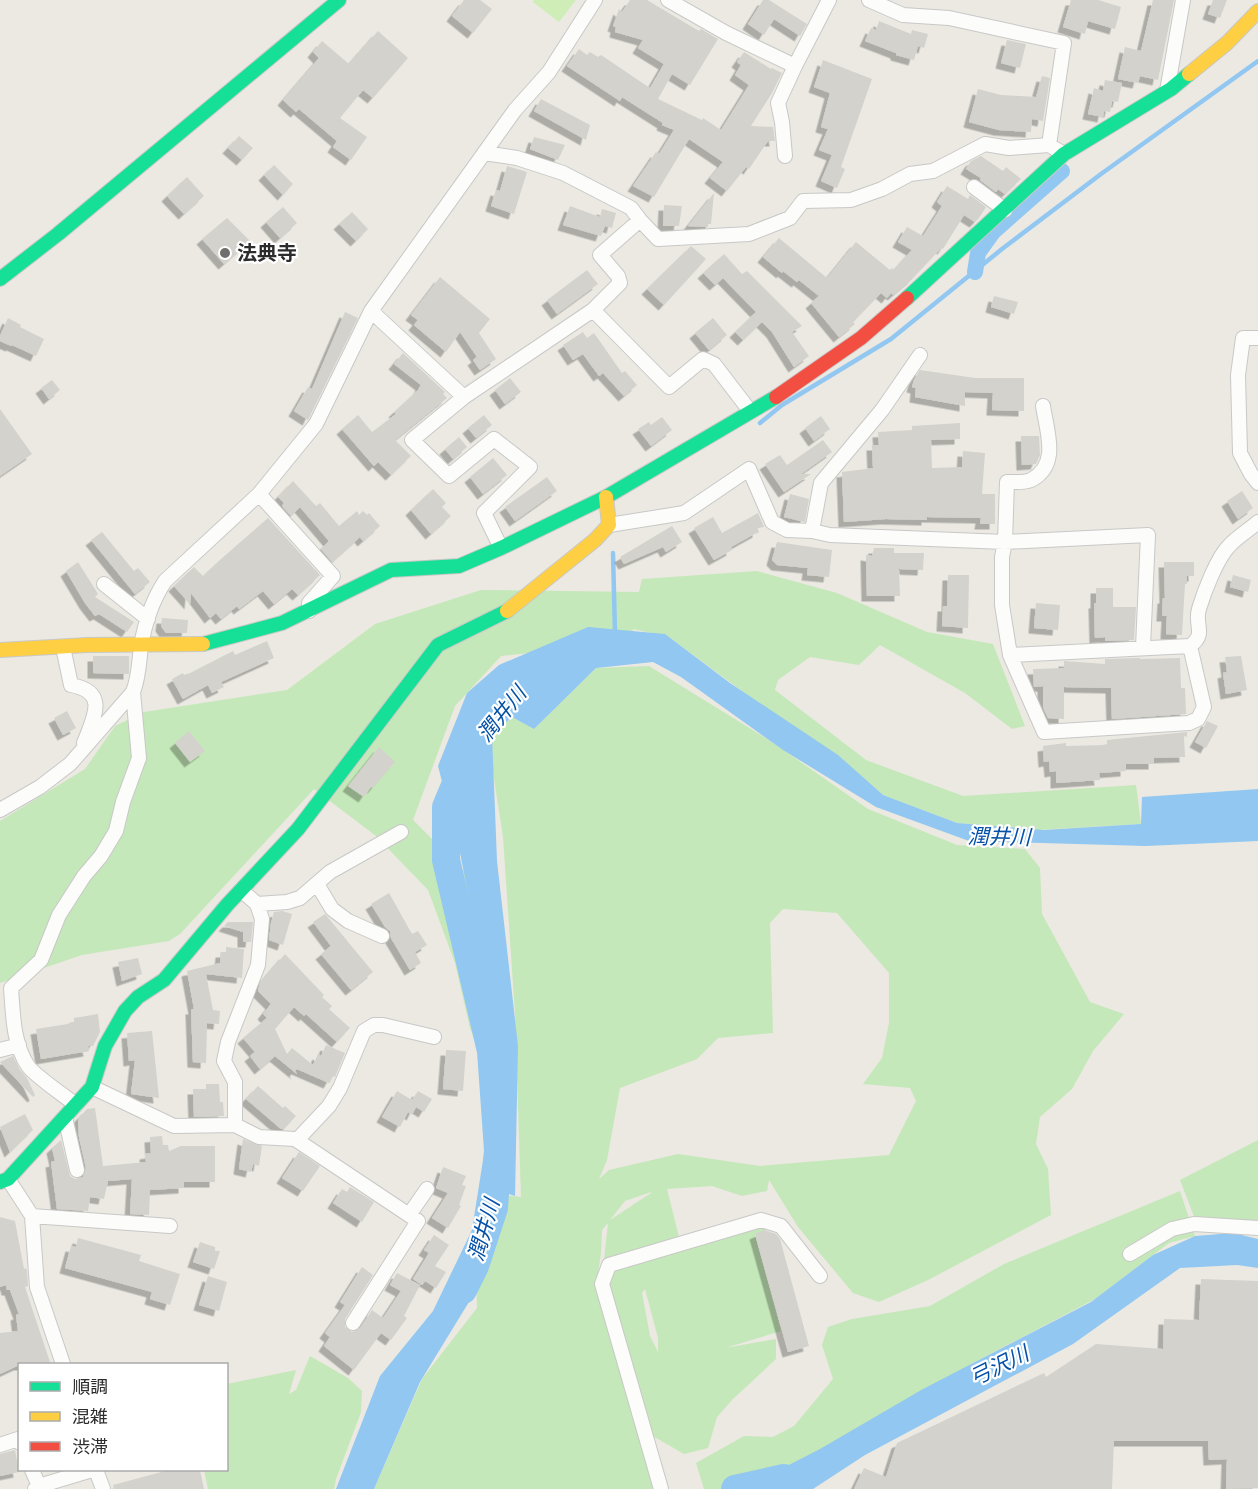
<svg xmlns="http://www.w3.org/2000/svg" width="1258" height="1489" font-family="Inter,'Noto Sans JP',sans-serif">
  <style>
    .green { fill: #c4e8b9; fill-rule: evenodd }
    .pitch { fill: #ceedb7 }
    .water { fill: #91c7f0 }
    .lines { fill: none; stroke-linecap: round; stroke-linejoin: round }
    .stream { stroke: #91c7f0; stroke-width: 4.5 }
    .canal { stroke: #91c7f0; stroke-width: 16 }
    .river { stroke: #91c7f0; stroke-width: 28 }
    .building { fill: #d4d2cd; filter: url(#shadow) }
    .street-casing { stroke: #c8c8c7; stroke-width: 16 }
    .fast-casing { stroke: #c8c8c7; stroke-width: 16 }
    .slow-casing { stroke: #c8c8c7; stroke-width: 16 }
    .jam-casing { stroke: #c8c8c7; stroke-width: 16 }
    .street { stroke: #fcfcfb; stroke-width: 14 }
    .fast { stroke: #16e098; stroke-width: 14 }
    .slow { stroke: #ffcf43; stroke-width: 14 }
    .jam { stroke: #f24e42; stroke-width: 14 }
    .poi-dot { fill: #6f6e6c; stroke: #fff; stroke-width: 2 }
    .labels { text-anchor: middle; stroke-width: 4.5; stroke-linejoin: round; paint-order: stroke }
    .poi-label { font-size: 20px; font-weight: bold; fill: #2c2c2c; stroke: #fff; text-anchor: start }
    .water-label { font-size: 21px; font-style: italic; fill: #0551a8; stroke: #fff }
  </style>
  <defs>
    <filter id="shadow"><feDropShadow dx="-5.5" dy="5.5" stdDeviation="0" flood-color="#0004"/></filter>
  </defs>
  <rect width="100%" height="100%" fill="#ebe9e2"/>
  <path class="green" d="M757,571L837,593L927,632L993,644L1025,726L1012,729L965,693L880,645L859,665L810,657L778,680L775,690L866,760L963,796L1136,785L1141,824L1038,830L957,823L883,795L669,637L633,629L630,643L501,656L455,706L413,820L470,877L508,1036L484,1065L470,1028L455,963L428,890L376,836L314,789L180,934L169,941L82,955L0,983V821L85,769L115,726L144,712L287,690L375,624L481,590L639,592L642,579Z
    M649,666L769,740L868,809L957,845L1025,849L1040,868L1042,914L1090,1002L1124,1014L1093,1051L1072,1089L1040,1117L1036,1144L1048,1169L1051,1215L928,1280L879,1302L853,1293L798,1227L769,1180L767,1191L742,1196L712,1186L667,1189L682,1249L722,1224L776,1225L755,1235L781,1331L725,1348L776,1339V1359L732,1400L717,1417L708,1448L684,1454L644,1431L631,1412L656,1489H374L422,1379L477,1308L476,1271L495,1194L521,1197L515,1014L503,837L488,740L512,717L534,729L596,668ZM783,909L837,913L889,973V1023L882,1058L863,1084L910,1088L916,1101L889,1155L760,1166L678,1154L609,1170L599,1179L607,1160L620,1088L697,1059L718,1038L773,1033L770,923ZM651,1192V1193L610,1220L625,1201ZM608,1223L602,1278L597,1280L601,1253L602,1230ZM645,1289L658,1338V1352L650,1336L642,1293Z
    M1258,1140V1233L1200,1232L1180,1180Z
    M1180,1191L1195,1236L1169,1243L1095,1299L971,1364L821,1455L721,1489H704L696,1463L744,1436L773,1437L794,1426L833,1379L822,1345L828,1327L852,1319L930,1306L1004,1264Z
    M310,1356L348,1378L362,1391L361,1412L336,1479L334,1489H208L204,1470H226L227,1384L296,1370L289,1394L296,1390Z"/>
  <path class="pitch" d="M534,0H576L559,22L533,2Z"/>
  <path class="water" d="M588,627L665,634L730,683L838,755L883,795L957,823L1044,830L1141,824L1142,797L1258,789V841L1146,846L969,841L876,807L783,750L681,677L653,662L596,668L534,729L512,717L492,735L497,861L518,1046L515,1196L497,1190L495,1128L472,1297L420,1382L374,1489H336L380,1376L433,1311L472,1230L500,1052L459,848L438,766L467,693L499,665Z
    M1233,1233L1258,1239V1268L1237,1265L1180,1268L1073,1344L865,1455L813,1489H742L820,1449L923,1389L1091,1302L1153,1255L1195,1236Z"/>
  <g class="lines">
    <path class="stream" d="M760,423L782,405L891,339L1002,249L1101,174L1258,61
      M613,553L615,634"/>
    <path class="canal" d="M975,272L978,253L993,232L1062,171"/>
    <path class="river" d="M462,769L446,807V860L491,1051L498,1150L494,1208L475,1266L463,1290
      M735,1489L784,1478"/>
  </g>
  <path class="building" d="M464,0H480L492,9L473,33L452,16Z
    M630,0H647L699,31L701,29L718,39L690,85L672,74L658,99L702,120L703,118L721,130L749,85L735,75L741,65L737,62L744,52L771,69L772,68L782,73L772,93L751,126L773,127L775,141H768L749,169L746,167L727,191L710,178L723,162L689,139L654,197L633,186L656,152L659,154L674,130L662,125L663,123L622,97L620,101L567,66L579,49L587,55L590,52L598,57L601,55L650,88L664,64L638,48L643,40L615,32L616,27L613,26L619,9L622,12Z
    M763,0H769L807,24L800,36L774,19L764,35L748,24Z
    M1071,0H1098L1121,7L1115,29L1088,21L1085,34L1063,27Z
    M1153,0H1174L1158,80L1140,76L1138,83L1118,79L1125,47L1141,51Z
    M1213,0H1227L1220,18L1208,14Z
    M879,21L911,34L912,30L928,34L924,48L918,46L914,60L896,55V53L865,41L871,28L876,30Z
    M378,31L408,58L373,98L363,90L340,118L367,137L351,160L333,147L337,141L299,109L296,112L283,100L319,58L313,52L322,41L349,64Z
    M1007,40L1026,44L1020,68L1001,63Z
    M823,60L872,79L841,167L845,169L837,188L821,181L832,155L819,150L828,129L821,127L830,93L814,87Z
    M1042,76L1050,78L1043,121L1032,119L1031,132L999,130L969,122L978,89L1001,95L1036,97Z
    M1105,80L1122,83L1118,102L1112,101L1110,112L1104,111L1103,117L1088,114L1094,88L1103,91Z
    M541,99L590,125L586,140L534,111Z
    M239,136L253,148L242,160L228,148Z
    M534,137L565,145L558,160L530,149Z
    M981,156L1003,171L1006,167L1021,179L1005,194L998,189L996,192L980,180L981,178L966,169L971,161Z
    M274,165L293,184L283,195L264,175Z
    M507,166L527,172L514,214L491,206L496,190L500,191Z
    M187,177L204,196L184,214L167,196Z
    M947,186L968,199L970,195L986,207L979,218L975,222L964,215L943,249L941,248L912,279L893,295L891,293L887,298L881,293L853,322L855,324L839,337L811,303L819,296L799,280L797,282L783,271L782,273L763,257L779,238L827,278L856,242L890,270L892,268L894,270L912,250L898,242L907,227L923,236L942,206L937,202Z
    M714,193L711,224H708V227L688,226Z
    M664,205L682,206L679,226H663Z
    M570,206L600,217L602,209L616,213L612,228L605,226L601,236L563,225Z
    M283,207L297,223L280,238L266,222Z
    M352,212L368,229L356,241L339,224Z
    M227,218L250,241L224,264L202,239Z
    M691,246L706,259L664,305L647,289Z
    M724,254L742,274L747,271L802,326L792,332L809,356L794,367L772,332L762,322L743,340L735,332L756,312L723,278L715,285L703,273Z
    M587,270L598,284L557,314L547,300Z
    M440,277L490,319L479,333L496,359L480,370L473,360L477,357L460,332L446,352L414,325L418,320L411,315Z
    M994,296L1018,302L1014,314L991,307Z
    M345,312L358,318L308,420L294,411L308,387L312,389Z
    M8,318L21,325L20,327L44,339L36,356L12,345L11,346L0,341V336Z
    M713,318L727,335L709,350L695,333Z
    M583,332L587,338L594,333L622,373L625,371L637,385L624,396L603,373L599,376L583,354L573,360L563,345Z
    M403,353L445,392L443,394L447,398L395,440L411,456L391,475L378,462L374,466L342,429L358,415L372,432L396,414L394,412L418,390L421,385L394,364Z
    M920,370L975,378H1024V411L992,410L993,393L965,392V406L915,397L916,388L912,387L914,380Z
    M510,378L521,392L505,404L495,390Z
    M52,380L60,390L49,399L41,388Z
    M0,409L32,454L0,476Z
    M484,415L492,425L476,438L468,428Z
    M821,416L830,429L814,441L805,428Z
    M662,417L672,430L651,446L638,429L649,422L651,425Z
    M960,423V439L931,440L932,468L962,467L963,451L985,453L982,494H995V524H980L981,518L927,517V520L886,519L844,522L842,472L873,468L872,445H879L878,432L912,430V426Z
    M1021,436H1039L1040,455L1036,464L1022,465Z
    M459,437L467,447L453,459L445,449Z
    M823,440L832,452L801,474H811L784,492L765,464L780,455L787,465Z
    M493,458L507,475L483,494L470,477Z
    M547,477L557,491L515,521L505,507Z
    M293,481L316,506L320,503L339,526L357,511L359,515L363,511L367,515L369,513L380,526L363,541L360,537L332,562L321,549L329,541L300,507L291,516L282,506L284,503L278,497Z
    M433,489L446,503L442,507L451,516L431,534L411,510Z
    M1242,491L1253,508L1238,519L1227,501Z
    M790,494L809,499L805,522L784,517Z
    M758,513L764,527L758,528V532L731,547L732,550L714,560L694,528L713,517L722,533Z
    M268,518L320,575L298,595L292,589L274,604L263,591L239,609L237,606L221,619L216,613L210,618L191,593L190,604L174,586L194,567L203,576L220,560Z
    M672,526L682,542L666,552L663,547L624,564L620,557Z
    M102,532L134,571L138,568L150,582L135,594L91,540Z
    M777,542L832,550L829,577L807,575L808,568L777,565L772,560Z
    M874,548H894V553H924L923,570L899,569L900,596H867L866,555L872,556Z
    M78,562L98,594L95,597L134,622L127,632L99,614L95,616L85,603L66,571Z
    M1164,562H1194V576H1187V584H1185L1182,635L1166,634L1167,616H1162L1163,598H1165Z
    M948,575H969L968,628L942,626L943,606H947Z
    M1233,575L1251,580L1248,592L1230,587Z
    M1096,588H1113V607H1136L1134,640L1105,641V637L1095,638L1094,603H1096Z
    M1036,603L1060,605L1058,630L1034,628Z
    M162,618L188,620L187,633H166L161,626Z
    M267,641L274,658L221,682L224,687L212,693L208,685L183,699L172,679L183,673L184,675L190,673L233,651L235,655Z
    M93,656H129V674L93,673Z
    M1241,656L1247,690L1226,694L1223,673L1227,672L1225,657Z
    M1140,658V659L1180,658L1181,688H1185L1186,714L1112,719L1111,688L1064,687V719L1048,718L1043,707V686L1034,687L1033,669L1064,668V661L1105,664V659Z
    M67,711L76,728L63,735L54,718Z
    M1207,721L1218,726L1206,748L1195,742Z
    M189,731L205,751L190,762L175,743Z
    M1187,732V737L1184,736L1185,757L1154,758V764H1126V771L1099,773L1100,780L1056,783V771L1050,772L1049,761L1044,762L1043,746L1066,743V746L1107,745V740Z
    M379,747L395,762L373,788L371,787L364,797L348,786Z
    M389,893L412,934L418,931L427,945L415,952L421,963L410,970L391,938L390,931L385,927L371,904Z
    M282,911L292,914L283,945L269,940L271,923L274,912Z
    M325,914L373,972L351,990L321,954L331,946L313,922Z
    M228,922H253L251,942H243V932L224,926Z
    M226,947L244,949L242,978L206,974L213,1010L220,1011L219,1024L207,1023L206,1063L193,1062L191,1009H194L187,971L220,963L221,952H226Z
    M285,954L324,995L322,997L332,1006L329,1009L350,1028L337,1042L306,1014L304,1016L294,1007L275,1029L287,1054L292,1048L313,1065L318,1054L321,1056L326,1045L345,1053L335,1077L333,1076L329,1083L297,1069L295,1071L297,1074L275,1056L260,1069L250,1056L255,1052L243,1038L267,1018L263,1014L271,1004L258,991L260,983Z
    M138,958L142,974L122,981L118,962Z
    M98,1014L100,1032L93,1046H88L89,1051L41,1059L36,1029L74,1023V1018Z
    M152,1031L159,1098L131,1094L135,1060L129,1061L127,1033Z
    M446,1050L466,1051L463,1091L443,1089Z
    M13,1056L20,1070L27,1078L35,1095L33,1097L0,1062Z
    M206,1084H219L220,1102H223L224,1116L194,1117L193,1089H206Z
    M258,1086L283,1108L285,1106L296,1116L284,1129H281L246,1099Z
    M397,1091L412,1100L418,1091L432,1099L424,1112L416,1107L412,1115L408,1112L400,1127L382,1117Z
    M95,1108L103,1166L146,1162L145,1154L151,1153L150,1137L162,1136L163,1145H168L169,1151L181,1146H215V1182H184V1188L150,1190L149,1215L130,1214L132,1179L108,1181L104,1199L90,1197L88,1211L57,1209L51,1162L55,1161L52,1148L61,1140L70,1176L75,1179L83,1177L86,1168L79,1137L78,1119L87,1109Z
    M25,1114L33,1130L10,1152L0,1127Z
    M243,1139L262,1146L259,1166L253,1164L251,1172L239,1169Z
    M299,1152L320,1166L303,1191L282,1178Z
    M443,1167L466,1176L462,1185L466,1186L459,1205L461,1206L448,1228L432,1218L448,1193L436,1188Z
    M350,1187L374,1202L362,1222L333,1203L342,1189L347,1192Z
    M0,1217L15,1221L24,1269L26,1268L27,1271L28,1286L25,1287L51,1365H19L0,1374V1333L18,1331L16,1315L19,1314L10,1290H7L6,1285L0,1287Z
    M764,1230L776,1234L780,1239L809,1346L788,1352L755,1234Z
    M434,1235L449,1245L435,1266L446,1272L436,1288L425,1281L422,1285L413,1279L429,1253L424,1250Z
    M78,1238L141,1255L139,1261L180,1274L170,1305L150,1299L152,1292L65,1268L71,1246L76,1247Z
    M200,1242L215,1247V1251H220L214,1269L193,1262Z
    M362,1267L373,1275L345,1319V1327L352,1332L360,1328L372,1310L383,1318L401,1291L390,1285L397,1273L420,1285L404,1316L407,1318L391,1340L381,1333L354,1370L324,1346L330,1337L325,1333L345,1305L340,1302Z
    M208,1276L227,1282L219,1311L199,1305Z
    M1201,1279L1258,1281V1488L1226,1489L1227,1459L1209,1460L1208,1441H1114L1112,1489H854L864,1468L886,1477L897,1443L1044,1373L1046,1377L1096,1344L1163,1349L1164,1319L1199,1320Z
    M15,1450L19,1472L0,1476V1454Z
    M169,1470H200L204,1489H114L113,1485Z"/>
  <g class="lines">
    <defs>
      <path id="street" d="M668,0L726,33L795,66L829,0
        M869,0L903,15L949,18L1064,43L1049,145
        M1167,91L1183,0
        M484,153L517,158L563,173L631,208L640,220L658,239L749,234L790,218L803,201L851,200L882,189L910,174L933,171L985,144L1009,148L1049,145L1064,154
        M785,156L782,122L778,103L795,66
        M974,187L1005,210
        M640,220L600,255L618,276L620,283L593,310L669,387L703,359L714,364L750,411
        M371,311L464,397L593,310
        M1258,338H1243L1238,375L1240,453L1251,474L1258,483
        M464,397L412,440L449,476L494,439L530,467L484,513L501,548
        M259,494L333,576L309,603V611
        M609,525L684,513L749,469L772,522L787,530L812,531L830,535L1005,542L1148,535L1143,647
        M812,531L821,483L882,410L920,355
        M104,584L148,619
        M1190,646C1207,634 1194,625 1199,609C1204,592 1217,558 1229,546C1237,537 1249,530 1258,522
        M63,647L71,685C109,692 94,717 84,743
        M1010,655L1190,646L1204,707L1198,719L1189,723L1044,732L1010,655L1002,605V557L1005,542L1007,482C1014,482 1024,483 1031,480C1060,465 1047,432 1043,406
        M0,810L40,787L70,764L133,692C139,677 139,662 141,646C145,622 152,601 165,581L259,494L316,424L371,311L515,110L549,72L595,0
        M317,884L332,909L348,921L382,936
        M257,904L287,902L300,898L330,872L401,832
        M0,1050L19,1045
        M92,1087L174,1126L235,1125L259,1137L295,1139L418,1221L353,1323
        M76,1105C65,1096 35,1076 28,1066C13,1044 13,1014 11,988L41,960L59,915L84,876L101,856L116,831L123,802L139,758L133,692
        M65,1117L77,1170
        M235,1125V1082L224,1061L228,1042L258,965L262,919L257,904L241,890
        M297,1140L329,1106L340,1088L364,1031L374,1025H383L434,1037
        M8,1179L32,1216L37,1287L63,1364
        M409,1215L427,1189
        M32,1216L170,1226
        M1130,1254L1172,1229L1194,1224L1258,1228
        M0,1445L18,1439L20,1443
        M32,1470L39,1486
        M96,1470L103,1489
        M35,1489L39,1486L92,1470
        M661,1489L602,1284L609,1265L761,1220L781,1226L820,1276"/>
      <path id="fast" d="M0,279L58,234L339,0
        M907,298L1064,154L1171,89L1189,74
        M203,644L282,623L391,570L459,566L501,548L606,497L776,397
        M0,1182L8,1179L92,1087L105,1046L125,1011L138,997L164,980L227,905L298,829L438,645L507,611"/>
      <path id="slow" d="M1189,74L1227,43L1258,11
        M507,611L595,540L609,525L606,497
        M0,650L87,645L203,644"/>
      <path id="jam" d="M776,397L861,338L907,298"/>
    </defs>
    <use href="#street" class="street-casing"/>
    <use href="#fast" class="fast-casing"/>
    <use href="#slow" class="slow-casing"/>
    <use href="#jam" class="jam-casing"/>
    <use href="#street" class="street"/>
    <use href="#fast" class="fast"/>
    <use href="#slow" class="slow"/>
    <use href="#jam" class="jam"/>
  </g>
  <circle class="poi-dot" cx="225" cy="253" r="6"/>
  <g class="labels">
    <g class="poi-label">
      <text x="237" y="260">法典寺</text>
    </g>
    <g class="water-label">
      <text transform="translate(502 714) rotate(-51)" y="7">潤井川</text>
      <text transform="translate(999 837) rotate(1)" y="7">潤井川</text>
      <text transform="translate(484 1230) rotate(-74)" y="7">潤井川</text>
      <text transform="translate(999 1366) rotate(-26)" y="7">弓沢川</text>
    </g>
  </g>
  <rect x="18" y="1363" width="210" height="108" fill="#ffffff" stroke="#ababab" stroke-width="1.5"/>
  <rect x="30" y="1382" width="30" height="9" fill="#16e098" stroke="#ababab" stroke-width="1.5"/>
  <text x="72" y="1393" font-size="18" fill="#2c2c2c">順調</text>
  <rect x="30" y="1412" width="30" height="9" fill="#ffcf43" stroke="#ababab" stroke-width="1.5"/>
  <text x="72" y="1423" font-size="18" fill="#2c2c2c">混雑</text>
  <rect x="30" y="1442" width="30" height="9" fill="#f24e42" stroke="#ababab" stroke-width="1.5"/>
  <text x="72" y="1453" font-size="18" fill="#2c2c2c">渋滞</text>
</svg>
